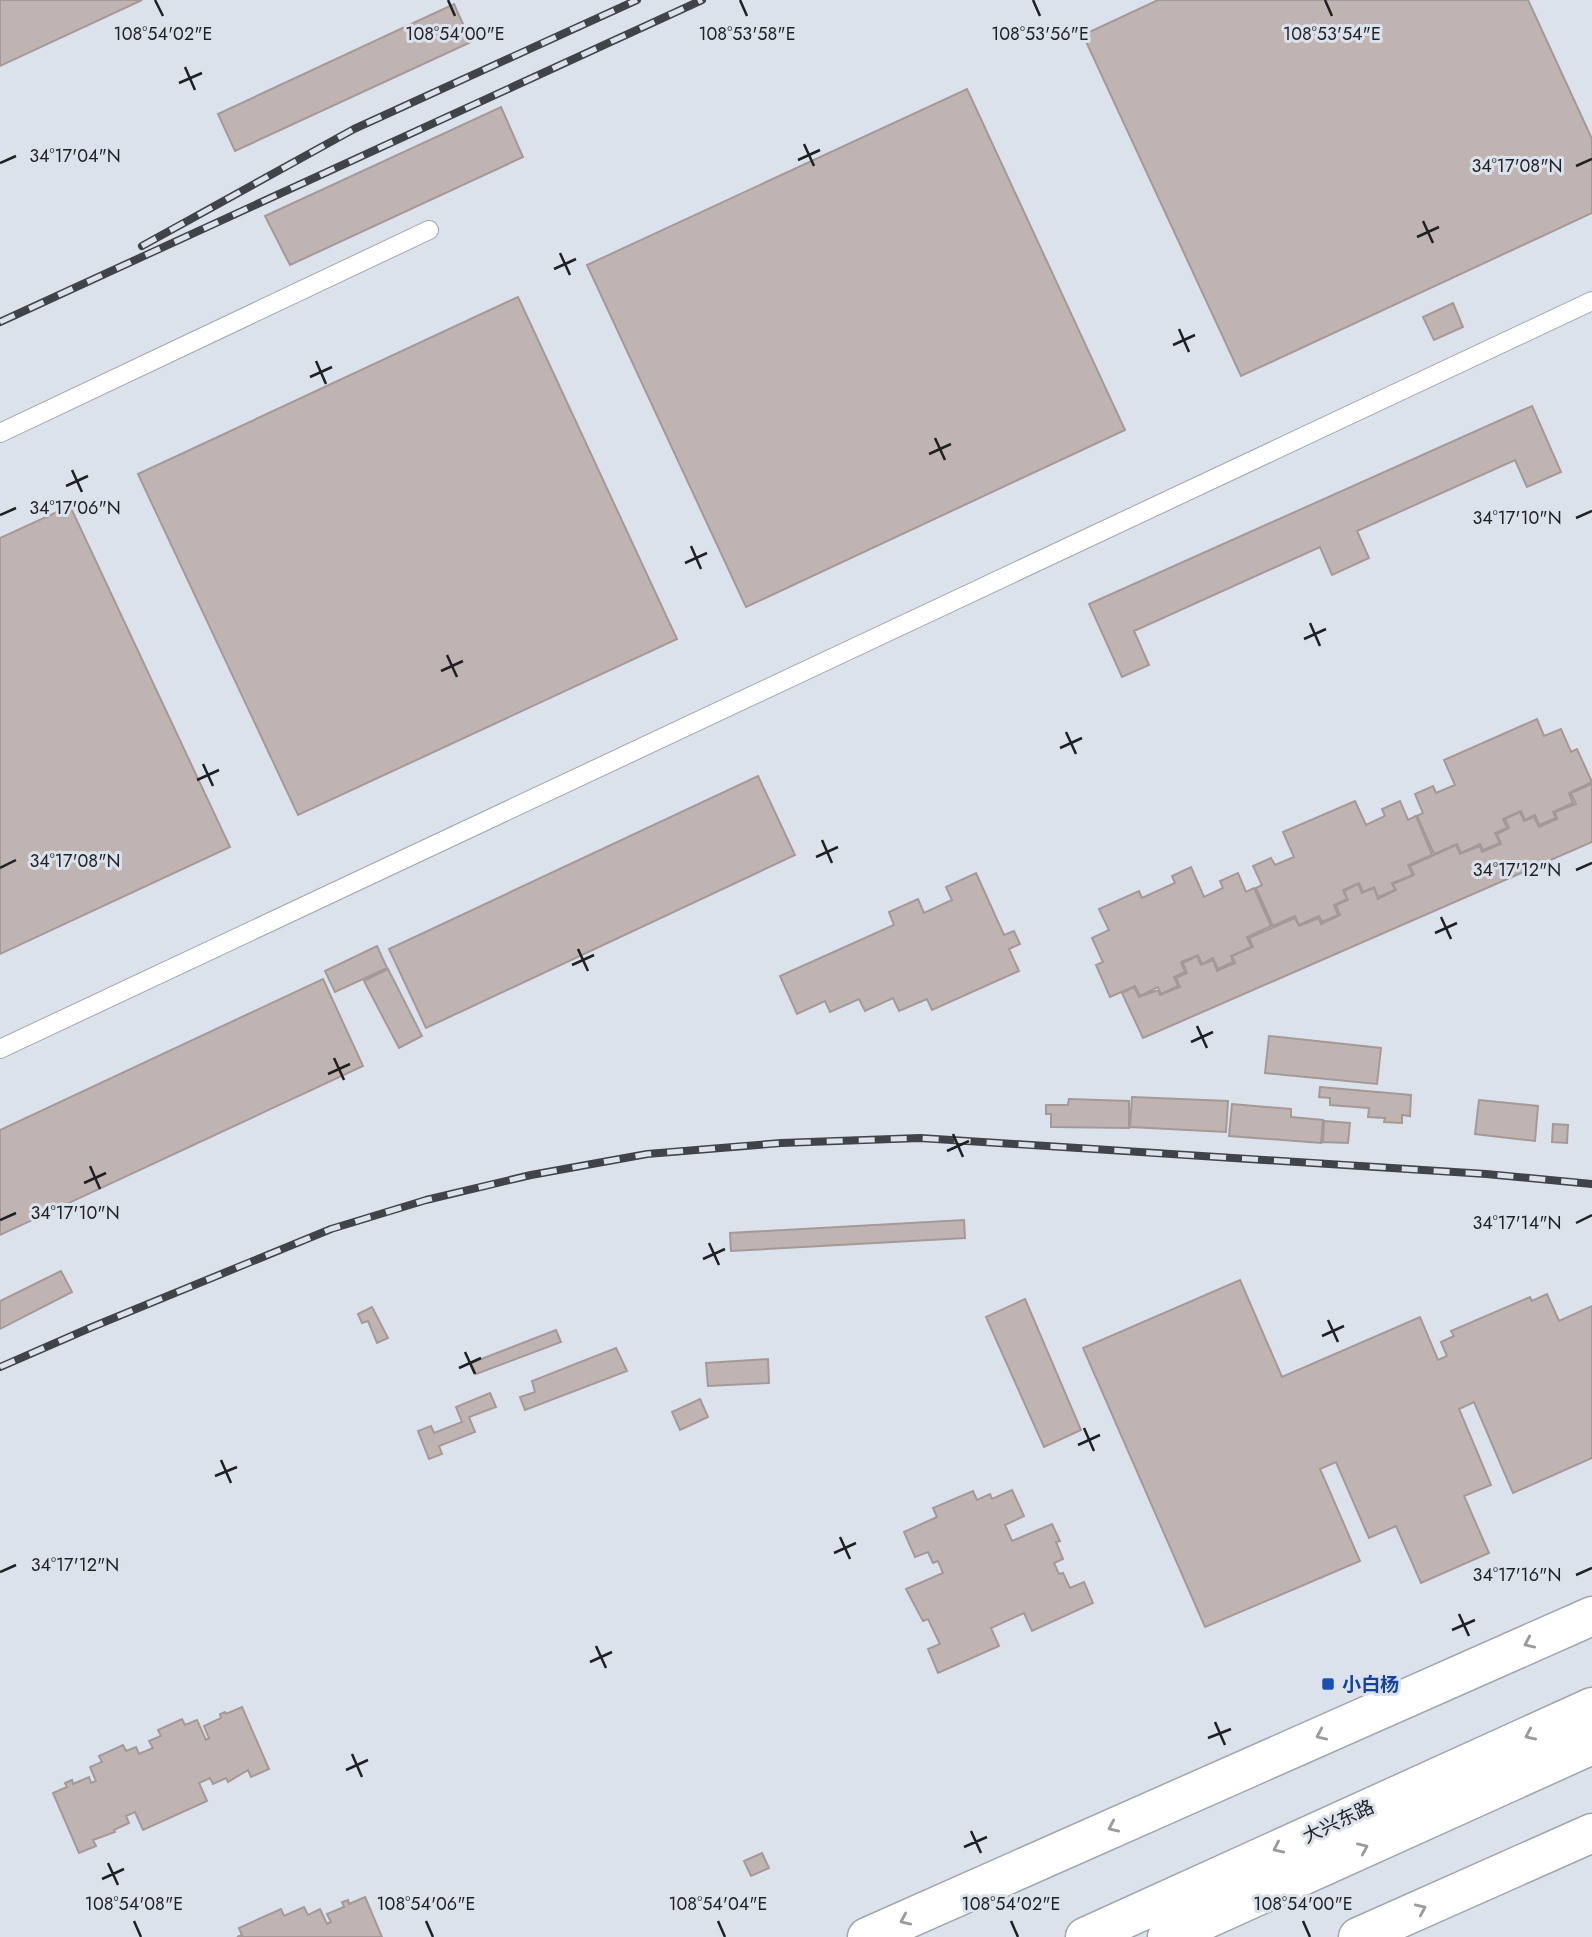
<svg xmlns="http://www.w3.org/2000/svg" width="1592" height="1937" font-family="Jost,'Noto Sans SC',sans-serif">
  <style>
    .building { fill: #c0b4b2; stroke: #a59997; stroke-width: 2 }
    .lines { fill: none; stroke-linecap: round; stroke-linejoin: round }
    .lane-casing { stroke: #a0a6ae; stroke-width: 20 }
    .secondary-casing { stroke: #a0a6ae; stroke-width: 41 }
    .primary-casing { stroke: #a0a6ae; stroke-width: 41 }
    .lane { stroke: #fff; stroke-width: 18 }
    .secondary { stroke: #fff; stroke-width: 38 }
    .primary { stroke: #fff; stroke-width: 38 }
    .rail-casing { stroke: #404347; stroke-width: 8 }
    .rail { stroke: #dbe2eb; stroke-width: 5; stroke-dasharray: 16; stroke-linecap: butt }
    .oneway { stroke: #9a9b9c }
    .ticks { fill: none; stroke: #1e2023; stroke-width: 2.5 }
    .transit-dot { fill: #1a4fb4; stroke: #dbe2eb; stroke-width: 2.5 }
    .labels { text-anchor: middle; stroke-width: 6; stroke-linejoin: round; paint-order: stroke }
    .transit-label { font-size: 19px; font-weight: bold; fill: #164399; stroke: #dbe2eb; text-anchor: start }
    .street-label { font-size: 19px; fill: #1e2023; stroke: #dbe2eb }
    .ticks-label { font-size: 18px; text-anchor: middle; fill: #1e2023; stroke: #dbe2eb; stroke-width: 6; stroke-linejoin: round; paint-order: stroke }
  </style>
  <rect width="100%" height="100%" fill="#dbe2eb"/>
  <path class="building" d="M0,0H142L0,66Z
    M1158,0H1528L1592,139V213L1241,376L1083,35Z
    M454,4L471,42L235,151L218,114Z
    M967,89L1125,430L746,607L587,265Z
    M501,107L523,157L290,265L265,216Z
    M518,297L677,639L298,815L138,474Z
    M1453,303L1463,327L1434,340L1423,317Z
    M1532,406L1561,472L1527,487L1515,460L1357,531L1369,558L1332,575L1320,547L1134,631L1149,665L1122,677L1089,604Z
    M70,506L230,847L0,954V538Z
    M1537,719L1544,736L1561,729L1571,752L1577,749L1592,782L1569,793L1573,803L1553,812L1556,818L1539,825L1535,815L1525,820L1521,811L1503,819L1507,828L1495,833L1500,843L1483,850L1480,844L1461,853L1457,844L1434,854L1417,816L1423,813L1415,794L1433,786L1436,793L1455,785L1444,760Z
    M758,776L795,855L426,1028L389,949Z
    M1592,784V842L1143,1038L1122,993L1134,987L1139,997L1158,990L1160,995L1180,987L1176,978L1187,973L1183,963L1197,956L1201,965L1213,960L1217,971L1235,963L1232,956L1253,947L1249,938L1295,918L1299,926L1319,918L1321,924L1340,915L1336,905L1348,900L1344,891L1358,884L1362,893L1374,888L1378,899L1396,890L1393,884L1414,875L1410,866L1456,845L1460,854L1480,846L1482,852L1501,844L1497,834L1509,828L1505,819L1520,812L1524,821L1534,817L1539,827L1557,819L1555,812L1576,804L1571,793Z
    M1355,801L1366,825L1385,816L1382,809L1400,801L1408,820L1416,816L1432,855L1408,865L1413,875L1392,883L1395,890L1378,897L1374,887L1363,892L1359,883L1343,890L1347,899L1334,905L1338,915L1322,922L1319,916L1299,925L1295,916L1273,926L1256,888L1262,885L1253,866L1271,858L1275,865L1294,857L1283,832Z
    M1191,867L1204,897L1223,888L1220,881L1238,873L1246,892L1254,888L1271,926L1247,937L1251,947L1231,956L1233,962L1218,969L1213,958L1202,964L1198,955L1181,962L1185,972L1174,977L1178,986L1161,994L1158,987L1140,996L1135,986L1110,997L1096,965L1103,962L1092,938L1109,930L1099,909L1139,891L1142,898L1175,883L1172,876Z
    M976,873L1004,935L1014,931L1020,944L1009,949L1019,971L932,1010L927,999L899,1011L893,998L865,1011L859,999L830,1012L825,1001L797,1014L780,976L894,925L889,912L918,899L924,913L952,900L946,887Z
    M377,946L387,968L335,992L325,971Z
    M388,969L422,1036L399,1048L364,981Z
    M323,979L363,1066L0,1235V1130Z
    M1269,1036L1381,1048L1377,1084L1265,1073Z
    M1320,1087L1411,1095L1410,1116L1402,1115V1123L1384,1122L1385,1118L1368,1117L1369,1108L1330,1105V1098L1319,1097Z
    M1132,1097L1228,1101L1226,1132L1130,1127Z
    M1069,1099L1129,1101V1128L1051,1127V1114H1046V1105H1068Z
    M1479,1100L1538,1106L1535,1141L1475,1134Z
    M1232,1104L1291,1109V1117L1323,1120L1321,1143L1229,1136Z
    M1324,1121L1350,1123L1348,1143L1323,1142Z
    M1553,1124L1568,1125L1567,1143L1552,1142Z
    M964,1220L965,1238L731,1251L730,1233Z
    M61,1271L72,1292L0,1329V1301Z
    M1240,1280L1282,1377L1420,1317L1438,1360L1447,1356L1441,1342L1454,1336L1451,1331L1530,1297L1532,1301L1547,1294L1559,1321L1592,1306V1458L1513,1493L1474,1402L1459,1409L1491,1485L1464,1496L1489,1553L1421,1583L1396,1526L1369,1538L1336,1462L1320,1469L1360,1561L1205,1627L1083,1348Z
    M1025,1299L1081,1430L1044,1447L986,1317Z
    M372,1307L388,1338L377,1343L368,1321L362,1323L358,1314Z
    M556,1330L561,1342L476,1374L471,1363Z
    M616,1348L627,1371L525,1410L520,1397L535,1392L532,1381Z
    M768,1359L769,1383L708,1386L706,1363Z
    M490,1393L496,1407L469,1417L475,1432L439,1446L442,1454L429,1459L418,1431L431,1426L434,1433L462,1422L456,1407Z
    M700,1399L708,1417L680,1430L672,1412Z
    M1012,1490L1024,1516L1005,1525L1012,1541L1052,1524L1060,1541L1056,1542L1063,1559L1054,1563L1059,1574L1063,1573L1070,1588L1084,1582L1093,1603L1032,1631L1024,1613L991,1628L999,1646L938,1673L928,1649L940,1644L928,1619L923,1621L906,1589L943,1573L938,1561L933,1563L928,1552L915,1557L904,1532L937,1517L933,1508L973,1491L977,1500L990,1494L992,1499Z
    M242,1707L269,1769L251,1777L248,1770L228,1782L226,1778L213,1784L210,1778L199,1783L207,1801L143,1830L135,1812L126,1816L129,1823L114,1830L115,1832L93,1840L96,1846L79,1853L53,1793L67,1787L65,1783L72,1780L73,1784L89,1777L91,1783L96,1781L90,1767L102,1762L99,1756L123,1745L126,1751L136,1747L139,1754L153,1748L149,1741L161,1736L158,1730L182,1719L185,1725L197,1720L206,1740L209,1738L204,1726L221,1718L220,1714L225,1712L226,1714Z
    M762,1853L769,1868L751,1876L744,1861Z
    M365,1897L382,1937H237L242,1935L239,1928L281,1909L284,1916L304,1907L308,1915L320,1909L327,1924L331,1922L327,1914L344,1907L342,1902L348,1900L349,1904Z"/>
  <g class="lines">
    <defs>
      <path id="lane" d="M0,433L429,230
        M0,1049L1592,301"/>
      <path id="secondary" d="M867,1937L1592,1616
        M1358,1937L1592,1833"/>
      <path id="primary" d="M1085,1937L1592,1707
        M1167,1937L1592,1745"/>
    </defs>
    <use href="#lane" class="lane-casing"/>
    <use href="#secondary" class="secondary-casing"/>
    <use href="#primary" class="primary-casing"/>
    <use href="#lane" class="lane"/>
    <use href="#secondary" class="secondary"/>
    <use href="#primary" class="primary"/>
    <defs>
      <path id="rail" d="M142,246L354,129L637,0
        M0,322L702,0
        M0,1367L92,1327L331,1229L426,1200L531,1175L647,1154L781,1143L920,1138L1486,1174L1592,1184"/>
    </defs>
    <use href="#rail" class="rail-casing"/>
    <use href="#rail" class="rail"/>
  </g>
  <defs><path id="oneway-chevron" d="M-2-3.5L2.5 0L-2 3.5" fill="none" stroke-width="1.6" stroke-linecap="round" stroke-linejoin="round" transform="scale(1.75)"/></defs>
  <g class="oneway">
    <use href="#oneway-chevron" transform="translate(1529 1643) rotate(156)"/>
    <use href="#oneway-chevron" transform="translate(1321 1735) rotate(156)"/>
    <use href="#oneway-chevron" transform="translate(1530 1735) rotate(156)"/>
    <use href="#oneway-chevron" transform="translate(1113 1827) rotate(156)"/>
    <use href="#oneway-chevron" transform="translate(1278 1848) rotate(155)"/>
    <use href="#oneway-chevron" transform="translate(1363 1848) rotate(-24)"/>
    <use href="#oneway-chevron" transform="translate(1421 1909) rotate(-24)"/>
    <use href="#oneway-chevron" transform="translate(905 1920) rotate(156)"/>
  </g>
  <path class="ticks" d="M155,0L163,16M448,0L455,16M740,0L747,16M1033,0L1040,16M1325,0L1332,16M185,67L195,90M179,83L202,73M804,144L814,166M798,160L820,150M0,163L16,156M1576,166L1592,159M1423,221L1433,243M1417,237L1439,227M560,253L570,275M554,269L576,259M1179,329L1189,352M1173,345L1195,335M316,361L326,384M310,377L332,367M935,438L945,460M929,454L951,444M72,470L82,492M66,486L88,476M0,515L16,508M1576,518L1592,511M691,546L701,569M685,563L707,553M1310,623L1320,646M1304,639L1326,629M447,655L457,677M441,671L463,661M1066,732L1076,754M1060,748L1082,738M203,764L213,786M197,780L219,770M822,840L832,863M816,857L838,847M0,868L16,860M1576,870L1592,863M1441,917L1451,939M1435,933L1457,923M578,949L588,971M572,965L594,955M1197,1026L1207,1048M1191,1042L1213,1032M334,1058L344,1080M328,1074L350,1064M953,1134L963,1157M947,1151L969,1141M90,1166L100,1189M84,1183L106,1173M0,1220L16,1213M1576,1223L1592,1215M709,1243L719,1265M703,1259L725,1249M1328,1320L1338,1342M1322,1336L1344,1326M465,1352L475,1374M459,1368L481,1358M1084,1428L1094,1451M1078,1445L1100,1435M221,1460L231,1483M215,1476L237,1467M840,1537L850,1559M834,1553L856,1543M0,1572L16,1565M1576,1575L1592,1568M1459,1614L1469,1636M1452,1630L1475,1620M596,1646L606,1668M590,1662L612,1652M1215,1722L1225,1745M1208,1738L1231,1729M352,1754L362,1777M346,1770L368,1760M971,1831L981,1853M964,1847L987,1837M108,1863L118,1885M102,1879L124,1869M134,1921L141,1937M426,1921L433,1937M718,1921L725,1937M1011,1921L1018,1937M1303,1921L1310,1937"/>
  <rect class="transit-dot" x="1321" y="1677" width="14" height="14" rx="3.5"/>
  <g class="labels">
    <g class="transit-label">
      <text x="1342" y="1691">小白杨</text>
    </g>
    <g class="street-label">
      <text transform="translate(1338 1821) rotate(-25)" y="7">大兴东路</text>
    </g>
  </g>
  <g class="ticks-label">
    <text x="163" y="40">108°54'02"E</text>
    <text x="455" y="40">108°54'00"E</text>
    <text x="747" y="40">108°53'58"E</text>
    <text x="1040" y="40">108°53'56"E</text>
    <text x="1332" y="40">108°53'54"E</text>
    <text x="75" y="162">34°17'04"N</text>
    <text x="1517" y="172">34°17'08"N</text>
    <text x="75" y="514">34°17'06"N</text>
    <text x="1517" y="524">34°17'10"N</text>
    <text x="75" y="867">34°17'08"N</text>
    <text x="1517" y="876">34°17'12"N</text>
    <text x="75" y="1219">34°17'10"N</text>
    <text x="1517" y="1229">34°17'14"N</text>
    <text x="75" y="1571">34°17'12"N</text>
    <text x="1517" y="1581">34°17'16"N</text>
    <text x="134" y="1910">108°54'08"E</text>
    <text x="426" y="1910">108°54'06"E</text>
    <text x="718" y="1910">108°54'04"E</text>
    <text x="1011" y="1910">108°54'02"E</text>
    <text x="1303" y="1910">108°54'00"E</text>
  </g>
</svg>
